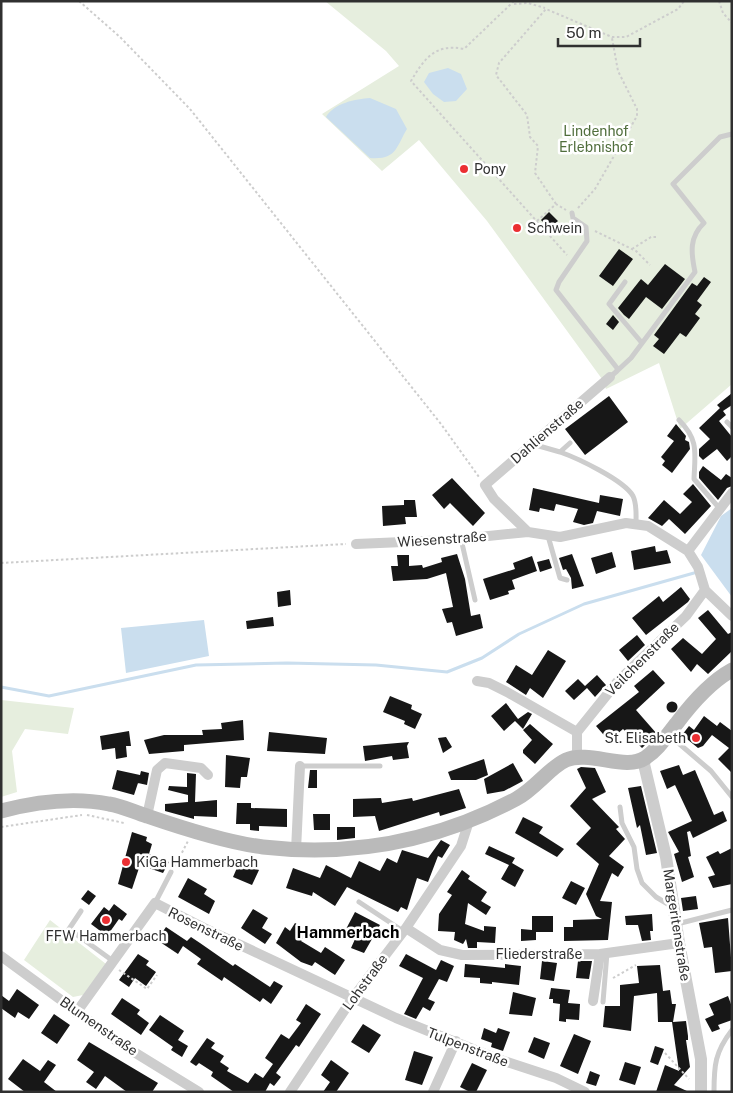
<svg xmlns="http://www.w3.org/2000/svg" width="733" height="1093" font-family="'Public Sans',sans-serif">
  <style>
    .green { fill: #e6eede }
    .water { fill: #cadeee }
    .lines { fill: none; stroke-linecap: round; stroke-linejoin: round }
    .stream { stroke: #cadeee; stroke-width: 3 }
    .building { fill: #171717 }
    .path { stroke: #cdcdcd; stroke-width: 2; stroke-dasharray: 2.5 2.5; stroke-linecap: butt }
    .service { stroke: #cdcdcd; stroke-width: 5 }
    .minor { stroke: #cdcdcd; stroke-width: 10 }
    .tertiary { stroke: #cdcdcd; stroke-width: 12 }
    .secondary { stroke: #bababa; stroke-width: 15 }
    .poi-dot { fill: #eb2f32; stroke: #fff; stroke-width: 2 }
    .labels { text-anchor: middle; stroke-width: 5; stroke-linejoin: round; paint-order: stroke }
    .park-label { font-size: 14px; fill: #506e3c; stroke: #fff }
    .poi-label { font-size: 14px; fill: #303030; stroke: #fff; text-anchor: start }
    .street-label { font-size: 14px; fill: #303030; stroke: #fff }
    .quarter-label { font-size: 16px; font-weight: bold; fill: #000; stroke: #fff }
  </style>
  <rect width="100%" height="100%" fill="#fff"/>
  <path class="green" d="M325,1H732V384L680,429L659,363L606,389L602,379L487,221L419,140L382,171L322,114L399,66L386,51Z
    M1,700L74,708L68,734L25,729L12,751L17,792L1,797Z
    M50,920L106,964L83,995L73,997L24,960Z"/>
  <path class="water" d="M448,68L461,74L467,89L456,101L444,102L433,94L424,82L429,73Z
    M370,98L396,109L407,129C396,147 397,160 370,158L326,117C334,103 356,99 370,98Z
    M732,508V597L701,555L721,516Z
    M204,620L209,656L126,673L121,628Z"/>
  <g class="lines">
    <path class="stream" d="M1,687L49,696L196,665L287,663L376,665L447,672L482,658L519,634L584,604L694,573"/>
  </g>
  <path class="building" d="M549,212L558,221L549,229L541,220Z
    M619,249L633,259L613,286L599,276Z
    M665,264L685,279L662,309L646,297L629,319L624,315L618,308L641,279L648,285Z
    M704,277L711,282L697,301L702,305L695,314L700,318L686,337L680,333L664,354L653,346L659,339L654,335L692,283L697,286Z
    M613,315L619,322L613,330L606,324Z
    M732,393V405L723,411L726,415L719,421L732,437V456L727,461L717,449L703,460L699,456V449L710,439L699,428L720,408L717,405Z
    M609,396L628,422L585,455L565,429Z
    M676,424L686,436L685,440L689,442L690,449L672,473L662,465L665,461L661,457L674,441L667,436Z
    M703,466L721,480L726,474L732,478V486L727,488L718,500L699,478V472Z
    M452,478L485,513L473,526L450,503L444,509L432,495Z
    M693,484L711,506L685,534L669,519L662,526L648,518L664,500L680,514L692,502L683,494Z
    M533,488L599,503L600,495L623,499L620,516L597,511L593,523L584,525L573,522L578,509L556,504L554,511L540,508L539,512L529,510Z
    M404,500H415L417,517H405L406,524L383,526L382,506L404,505Z
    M655,546L656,552L667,550L671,563L634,570L631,551Z
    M612,552L616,567L596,574L591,558Z
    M457,554L465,579L471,616L480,614L483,628L456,636L452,622L447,623L442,609L453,607L446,573L427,579L393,581L391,566H398L397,555H409V566L422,565L423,568L442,562L441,558Z
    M572,554L584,586L572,589L571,578L566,569L563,570L559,558Z
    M532,556L537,571L512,580L515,589L508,591L509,594L490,600L483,579L515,569L513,563Z
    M549,559L552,568L540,572L537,562Z
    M681,587L690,599L688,602L646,635L632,618L659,596L663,602Z
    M290,590L291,605L278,607L277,592Z
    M708,610L728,634L732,632V651L708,674L697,664L691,672L671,649L683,638L702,654L716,639L698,618Z
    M273,617L274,626L247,629L246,621Z
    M637,635L645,645L628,661L619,650Z
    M548,650L566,661L543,698L530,688L526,695L506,682L516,665L532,675Z
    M653,670L665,683L636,710L657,734L642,748L623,729L609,741L596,726L639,692L634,686Z
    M597,675L606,685L595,697L587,688L574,700L565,691L578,679L585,686Z
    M390,696L412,705L411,709L422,714L415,729L404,724L405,721L383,712Z
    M666.5 707a5.5 5.5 0 1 1 11 0a5.5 5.5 0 1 1-11 0Z
    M506,703L518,719L528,712L532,714L523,729L515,721L504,731L491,716Z
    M704,716L717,726L720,722L732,731V773L718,759L729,748L712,735L703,746L698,748L682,735L689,726L694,730Z
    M243,720L244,740L184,745V751L149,754L144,740L164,735H203L202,730L222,729L221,723Z
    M530,724L553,744L535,764L523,753V750L532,740L523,730Z
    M129,731L131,746H126L127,757L116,759L115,748L102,750L100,736Z
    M269,732L327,738L325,754L267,751Z
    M446,737L452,747L443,753L438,738Z
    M409,742L407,746L409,758L393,760L392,756L365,761L363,746Z
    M226,755L250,758L247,777H241L240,788L225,787Z
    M484,759L488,775L476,780H451L448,772Z
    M513,763L523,781L504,791L487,794L484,779Z
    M679,765L683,775L695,770L714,815L723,811L727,821L693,838L690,831L687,832L691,856L688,857L694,877L682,882L674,854L679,852L668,832L692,821L675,785L667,789L660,771Z
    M581,767L595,768L606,792L592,799L619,827L616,829L625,839L609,856L624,867L618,877L612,873L600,901L612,902L608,940L564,941V927H573V920L602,919L596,916L586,894L599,864L576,844L591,828L570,806L586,788L577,769Z
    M117,770L140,775L141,771L149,773L147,785L138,783L139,780L134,795L112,789Z
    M310,770H317V788H308Z
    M187,773L196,774L195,802L217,800V817L194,816V819L165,811V804L188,802V795L168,790L169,786L187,787Z
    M641,786L657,853L646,855L640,825L637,828L628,788Z
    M459,789L466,808L440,816L439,812L379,831L375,816L353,817V799L381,798L382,803L412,798L413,801Z
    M237,803H251V808L287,809V827L259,826V831L250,830V824H236Z
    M313,814H330V830H314Z
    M523,817L543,827L539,833L564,849L557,857L515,833Z
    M337,827H355V838L337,840Z
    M132,832L147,837L146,841L152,844L149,854L169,862L163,873L140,865L132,889L118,884Z
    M441,840L450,845L442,858L438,856L428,882L417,878L407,910L401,907L398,912L347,887L335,906L313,892L312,896L286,888L293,868L320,878L326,865L351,878L359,861L380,871L387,858L397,863L402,850L428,858Z
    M489,846L515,858L512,863L524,870L515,887L501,879L509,865L485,854Z
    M732,848V884L713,888L708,877L715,875L706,857L718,851L720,854Z
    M240,861L259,870L252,885L233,877Z
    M462,870L470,876L468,879L487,892L481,901L491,907L486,915L468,903L465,924L484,931V926L496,927L495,943L477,942V948H468L466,939L463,944L454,940L455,932L438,931L439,914L452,895L447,892Z
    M188,878L207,889L204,894L215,901L209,914L178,897Z
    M571,881L585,888L576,905L562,898Z
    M88,890L96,896L89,905L81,899Z
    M696,896L698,909L683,911L681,898Z
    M114,904L127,914L122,921L119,919L107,936L91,924L104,907L109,911Z
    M253,909L268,918L262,928L272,934L265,944L241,928Z
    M355,912L380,925L364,953L351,948L356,937L345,931Z
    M652,914L653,931H650L651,940L642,941L638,925H626L625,916Z
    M532,916H553V932H536V940L521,941V929L532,930Z
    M728,918L732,971L715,973L712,947L704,948L699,923Z
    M295,923L307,930L301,941L321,953L325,947L345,960L335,975L315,962L312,966L301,962L276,943L285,927L290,931Z
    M166,927L187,941L191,937L200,943L233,966L235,964L270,987L274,981L283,986L271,1004L263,998L260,1002L224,977L222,981L197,964L201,959L183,946L178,954L157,940Z
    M138,954L149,961L146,965L156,972L146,986L135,978L129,987L119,980Z
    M406,954L436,970L441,960L454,966L447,982L439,979L428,999L435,1002L430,1011L423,1007L416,1019L404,1014L423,978L399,966Z
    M542,961L557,963L554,981L540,979Z
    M578,961H592L589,979L576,978Z
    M465,964L505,968V964L521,966L519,985L492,982V984L480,983V978L464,977Z
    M660,965L663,991L670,990L672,1004H676L673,1022L686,1021L688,1036V1040H686L690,1067L674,1085L689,1092H656L665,1065L679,1071L672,1022H658L657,993L634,996L631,1031L603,1027L605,1006H620V985L639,983L637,966Z
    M551,988L570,990L568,1003L580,1004L579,1020L566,1019V1022L559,1021L560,1004L553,1003V999H549Z
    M17,989L39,1005L29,1019L18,1012L15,1018L1,1008V995L9,1001Z
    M513,992L536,998L532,1016L509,1014Z
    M728,996L732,1007V1020L718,1025L720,1029L712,1032L705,1019L714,1015L709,1004Z
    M122,998L140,1010L137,1014L149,1023L141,1035L111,1014Z
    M306,1004L321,1014L299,1047L296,1045L276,1073L281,1077L274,1086L270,1083L265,1092H234L211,1076L213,1072L199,1063L196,1066L190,1062L207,1038L215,1043L211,1048L224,1056L220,1062L229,1068L227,1071L248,1083L255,1073L263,1078L273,1064L265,1058L281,1034L289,1039L301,1023L296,1020Z
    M54,1014L70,1025L57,1044L41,1033Z
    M160,1015L184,1031L178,1040L188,1046L182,1057L171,1050L173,1047L149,1030Z
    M363,1024L381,1035L369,1053L351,1042Z
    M484,1028L496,1033L498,1028L510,1032L503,1051L491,1047L492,1043L481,1039Z
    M574,1034L591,1041L578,1074L560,1066Z
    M534,1037L550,1043L544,1059L528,1052Z
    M89,1042L158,1083L152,1092H127L105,1076L96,1089L86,1082L94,1072L77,1060Z
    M655,1046L664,1049L658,1065L650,1062Z
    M414,1051L433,1057L422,1085L405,1080Z
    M23,1059L40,1071L48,1060L56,1065L44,1082L57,1092H25L8,1079Z
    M331,1060L349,1073L336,1092H323L330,1082L321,1075Z
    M625,1062L641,1067L635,1085L619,1080Z
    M472,1063L487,1070L476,1092H470L460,1087Z
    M590,1071L600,1075L596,1086L586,1083Z"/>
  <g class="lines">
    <path class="path" d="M79,1L120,37L190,109L441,424L479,477
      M514,1L464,49C435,43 424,59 411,81L567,255
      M719,1L723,13L732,23
      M514,4L528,3L545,8
      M556,204L535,173L538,146L530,137L527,115L496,75L499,63L546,9L612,37H626L678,9L684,1
      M578,208L595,189L637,116V109L618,71L612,38
      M537,221L556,204L566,210
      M595,231L636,251L650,265
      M632,249L651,237H658
      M1,563L346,544
      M87,815L124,823
      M1,827L82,815
      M175,866L188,841
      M119,970L147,989L157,975
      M613,978L636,965
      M665,1053L689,1079"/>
    <path class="service" d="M572,213L573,218L586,227L587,241L559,282L556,290L617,368V371L610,377
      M625,282L609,304L642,343
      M617,371L631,358L695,272C691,253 689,237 704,223L673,184L720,137L732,134
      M679,420C699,440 695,453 694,479L720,509
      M727,422L732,427
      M570,443L560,452C577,458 624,480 633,496C637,504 636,514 636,523
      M532,444L560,452
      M548,536L560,578L567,580
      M461,539L475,600
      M669,735L711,771L732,797
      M300,766H380
      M620,807L622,823L634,847L637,869L642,883L656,897L671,906
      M359,902L403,931
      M155,903L171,872
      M81,911L69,929L113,961
      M677,924L732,910
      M603,1002L607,953
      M714,1092C714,1065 715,1052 732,1030"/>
    <path class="minor" d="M610,377L485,485L494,499L528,532L560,537L626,523L648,526L688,551L698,567L705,590L732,616
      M356,544L450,540L528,532
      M688,551L732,493
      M477,681L489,683L507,692L577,732
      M577,758V732L618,681L686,616L705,590
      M147,816L157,770L165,763L201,768L208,775
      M296,850L300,766
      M406,928L440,950L462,955L600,954L679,943
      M1,956L121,1044L199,1092
      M593,1001L600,954
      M76,1013L155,903L204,928L396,1018L495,1058L556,1078L585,1092
      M290,1092L352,999L406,928L461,846L469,821
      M433,1092L456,1041"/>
    <path class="tertiary" d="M643,760L666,857L679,943L701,1059V1092"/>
    <path class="secondary" d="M1,811C35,802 74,797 109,804C122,806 134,812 147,816C179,827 230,843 263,847C351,857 437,841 516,799C535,789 550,767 566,760C589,750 626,771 645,758C659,749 667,735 677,723C692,703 710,682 732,670"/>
  </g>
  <g class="poi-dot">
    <circle cx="464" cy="169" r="5"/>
    <circle cx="517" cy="228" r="5"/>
    <circle cx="696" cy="738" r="5"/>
    <circle cx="126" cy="862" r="5"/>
    <circle cx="106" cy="920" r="5"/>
  </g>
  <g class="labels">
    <g class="park-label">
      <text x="596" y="136">Lindenhof<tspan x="596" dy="16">Erlebnishof</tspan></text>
    </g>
    <g class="poi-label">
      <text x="474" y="174">Pony</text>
      <text x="527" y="233">Schwein</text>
      <text x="686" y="743" text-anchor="end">St. Elisabeth</text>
      <text x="136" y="867">KiGa Hammerbach</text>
      <text x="106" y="941" text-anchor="middle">FFW Hammerbach</text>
    </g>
    <g class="street-label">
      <text transform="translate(547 431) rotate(-41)" y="5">Dahlienstraße</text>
      <text transform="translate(442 539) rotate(-4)" y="5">Wiesenstraße</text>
      <text transform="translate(642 659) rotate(-45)" y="5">Veilchenstraße</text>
      <text transform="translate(677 925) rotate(81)" y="5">Margeritenstraße</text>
      <text transform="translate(206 929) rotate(26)" y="5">Rosenstraße</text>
      <text x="539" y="959">Fliederstraße</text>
      <text transform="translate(365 982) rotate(-54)" y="5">Lohstraße</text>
      <text transform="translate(99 1026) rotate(35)" y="5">Blumenstraße</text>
      <text transform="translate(468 1047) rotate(21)" y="5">Tulpenstraße</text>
    </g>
    <g class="quarter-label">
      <text x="348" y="938">Hammerbach</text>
    </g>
  </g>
  <rect width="733" height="1093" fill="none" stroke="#303030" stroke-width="5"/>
  <path d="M558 38v8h82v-8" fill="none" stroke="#303030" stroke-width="2.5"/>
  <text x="566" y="38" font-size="15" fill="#303030" stroke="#ffffff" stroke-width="4" paint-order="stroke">50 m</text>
</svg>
